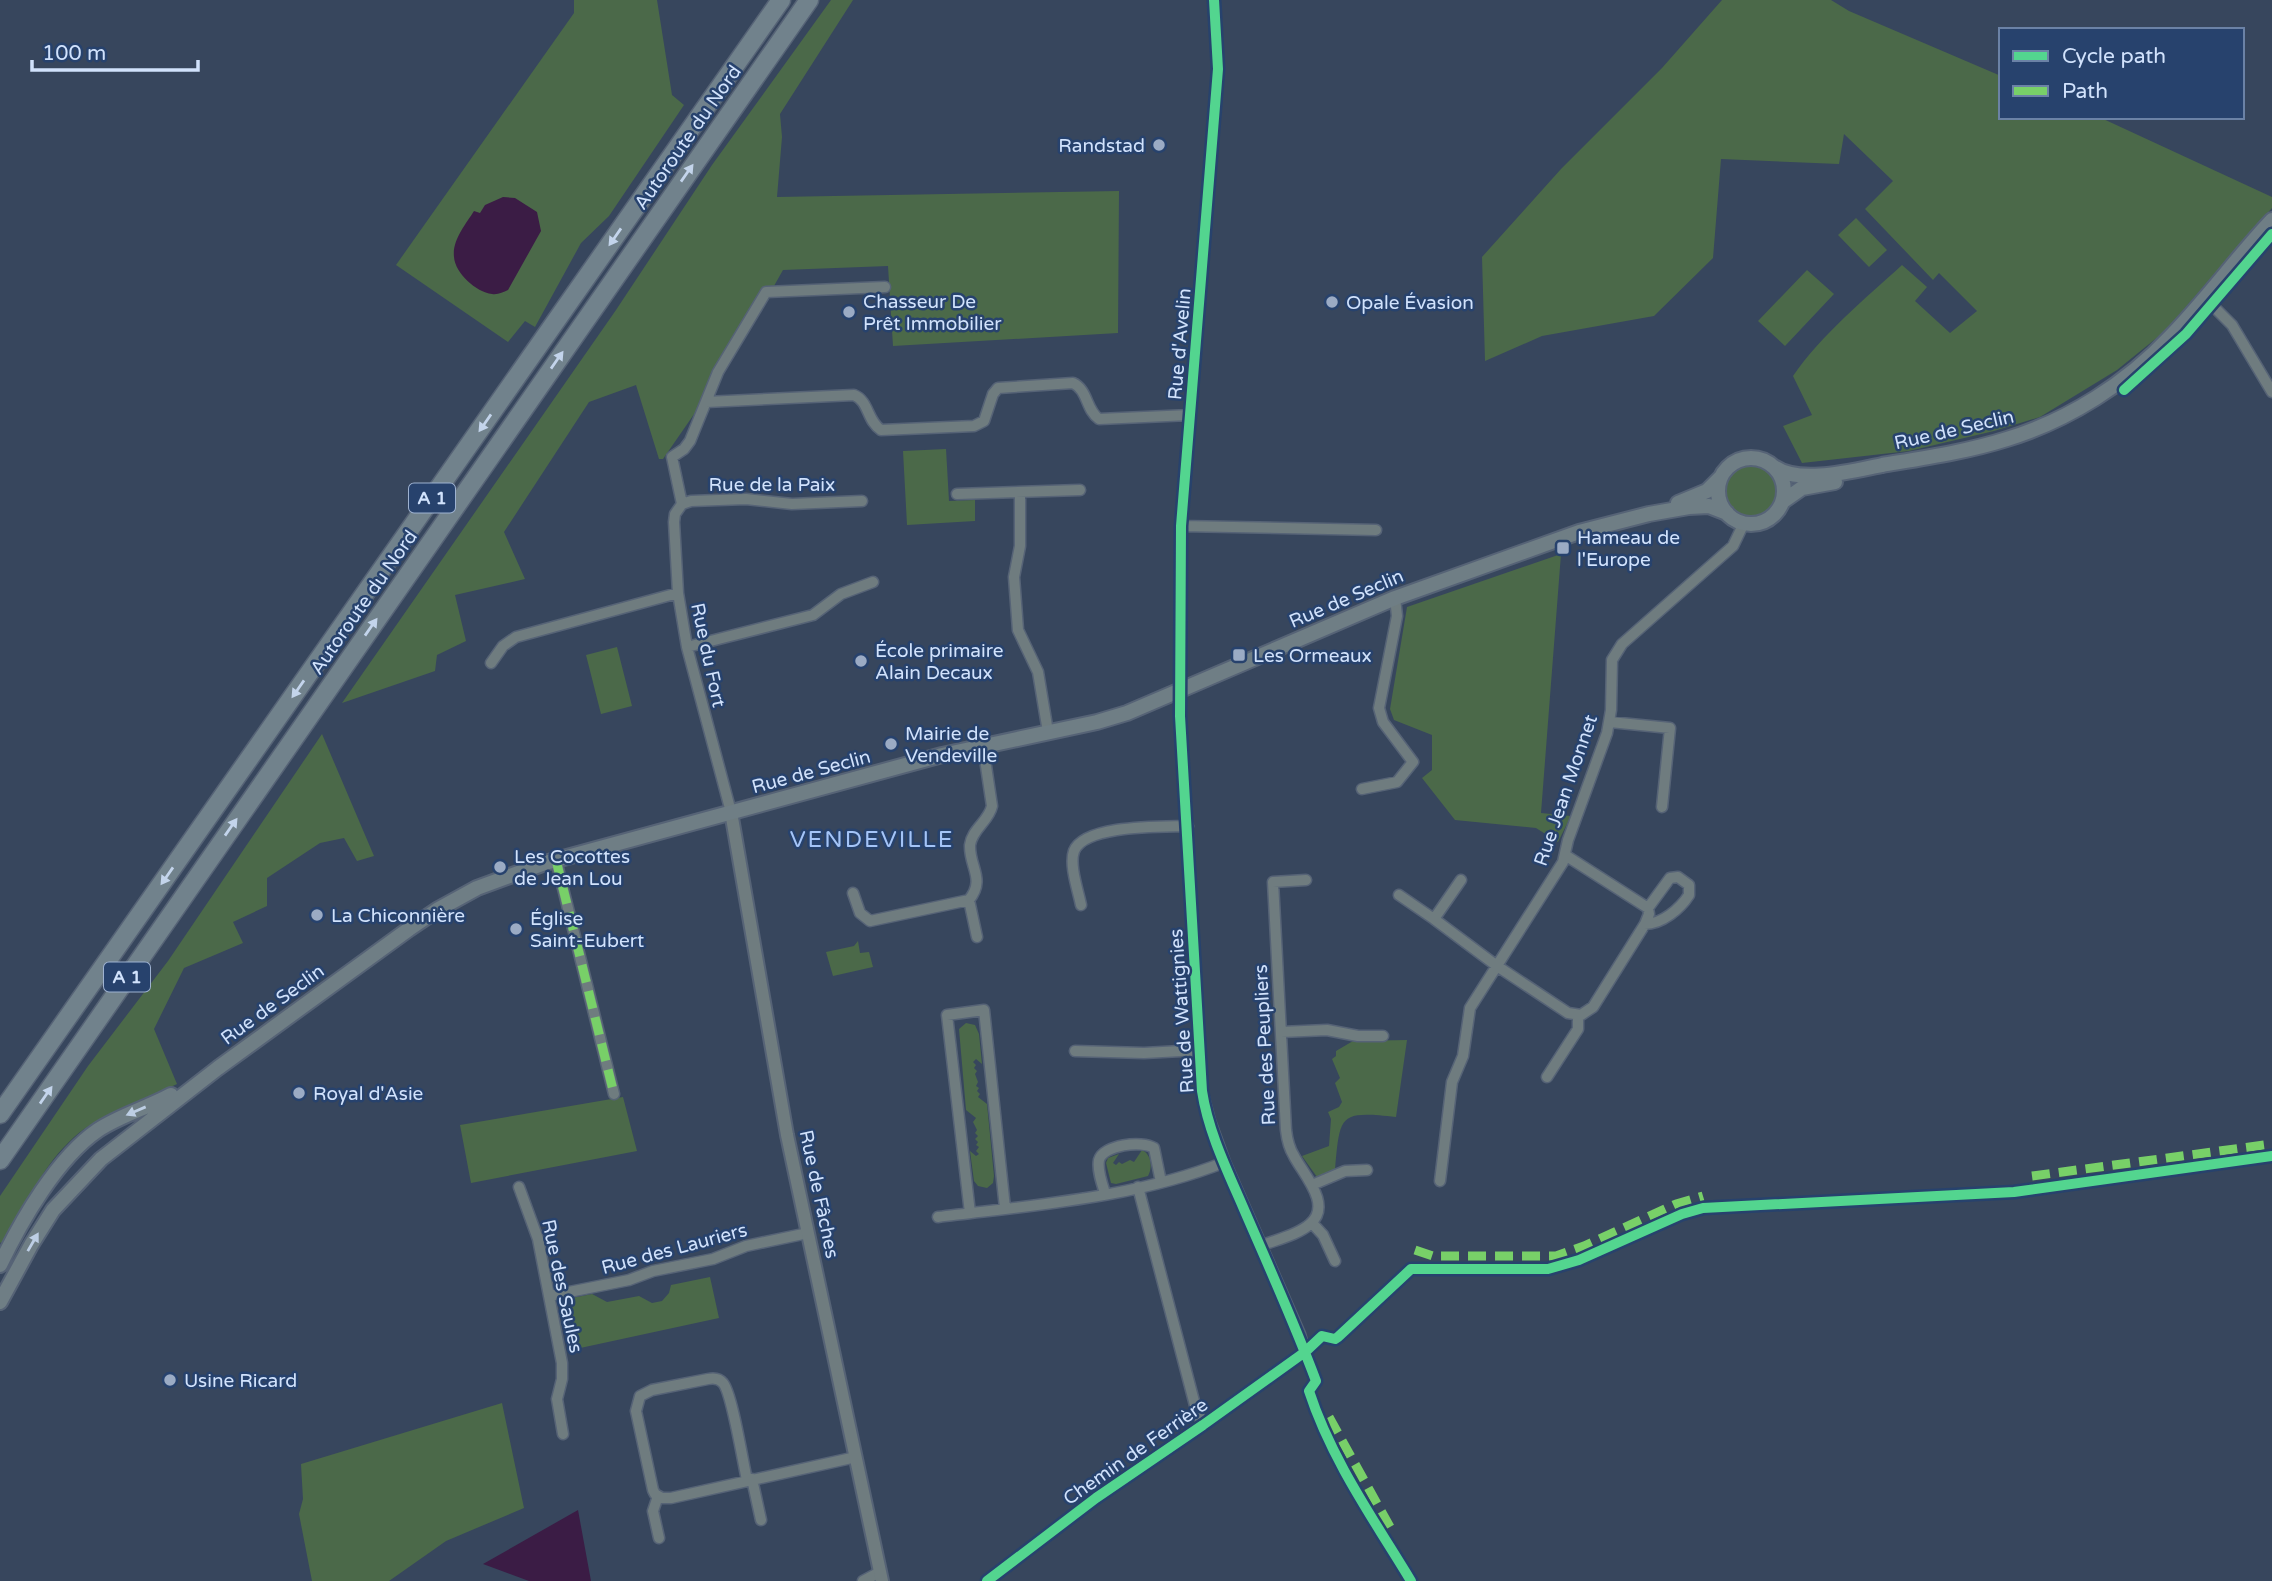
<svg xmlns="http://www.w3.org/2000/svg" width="2272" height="1581" font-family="'Varela Round',sans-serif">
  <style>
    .green { fill: #4b6949 }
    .water { fill: #3b1c45 }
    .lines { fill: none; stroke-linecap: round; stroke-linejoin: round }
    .minor-casing { stroke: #566376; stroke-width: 13 }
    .tertiary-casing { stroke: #566376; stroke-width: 16 }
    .secondary-casing { stroke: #566376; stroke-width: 18 }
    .motorway-casing { stroke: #566376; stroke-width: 21 }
    .minor { stroke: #6f7c7f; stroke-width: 10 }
    .tertiary { stroke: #6f7c7f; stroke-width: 12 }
    .secondary { stroke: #6f7e85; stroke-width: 14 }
    .motorway { stroke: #71828c; stroke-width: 18 }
    .quiet { stroke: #78d068; stroke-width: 9; stroke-dasharray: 18 9; stroke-linecap: butt }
    .cycleway-casing { stroke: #27426d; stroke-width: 15 }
    .cycleway { stroke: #53d58f; stroke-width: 10 }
    .oneway { fill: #c3d4eb }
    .oneway2 { fill: #bdcee4 }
    .poi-dot { fill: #9babc4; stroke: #27426d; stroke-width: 2.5 }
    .labels { text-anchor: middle; stroke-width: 5; stroke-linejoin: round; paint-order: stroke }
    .shield { fill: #27426d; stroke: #9eb2d1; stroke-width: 2 }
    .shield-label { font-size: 18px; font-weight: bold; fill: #d1e2fc }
    .street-label { font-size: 19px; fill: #d1e2fc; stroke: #27426d }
    .poi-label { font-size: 19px; fill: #d1e2fc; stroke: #27426d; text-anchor: start }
    .quarter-label { font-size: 23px; letter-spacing: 2px; fill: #a4c4f7; stroke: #27426d }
  </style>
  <rect width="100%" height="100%" fill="#37465d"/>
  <path class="green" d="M574,0H657L672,95L684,105L609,216L581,243L535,327L525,321L508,342L396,265L574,13Z
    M831,0H853L780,114L782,137L777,197L1119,191L1118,333L893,346L888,266L783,270L735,355L663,459H659L636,385L589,402L504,532L525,579L455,595L466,641L437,655L435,671L342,703L616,310L712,165Z
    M1722,0H1831L1849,11L2001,76V117H2099L2272,197V208L2164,332L2117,370L2040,417L1994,431L1909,451L1802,463L1783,426L1812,415L1793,376C1822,334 1865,299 1902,265L1927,287L1915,301L1950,333L1977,311L1939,273L1933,280L1865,209L1893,181L1844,134L1839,164L1721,159L1713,258L1654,316L1542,336L1485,361L1482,257L1561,169L1662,68Z
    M1856,218L1887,250L1869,267L1838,235Z
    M1807,270L1834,294L1785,346L1758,321Z
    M946,449L949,501L975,500V521L907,525L903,451Z
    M1725 492a26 26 0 1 1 52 0a26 26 0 1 1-52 0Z
    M1561,554L1541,813L1571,816L1558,842L1536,828L1455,820L1422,778L1432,770V735L1394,720L1390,709L1407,607Z
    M617,647L632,706L601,714L586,655Z
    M322,734L374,856L357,861L344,838L320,843L267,878V906L233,922L243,943L184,968L154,1029L177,1084C141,1101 96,1114 68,1143C41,1169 25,1207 8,1239L0,1243V1196L88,1066L168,961Z
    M858,941L860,953L869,952L873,967L833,976L826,952L854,946Z
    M966,1023L975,1025L979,1034L982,1064L976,1059L973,1062L976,1065L974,1068L977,1071L975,1074L978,1082L976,1086L979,1088L977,1091L980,1094L978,1097L987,1104L994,1176L993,1183L987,1188L978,1186L974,1181L970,1151L976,1156L979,1154L976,1151L979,1147L976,1145L978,1142L975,1139L978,1136L975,1133L977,1130L973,1122L976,1118L966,1110L959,1029Z
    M1407,1040L1396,1117C1339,1111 1340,1114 1335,1170L1317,1177L1302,1156L1329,1146L1331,1119L1328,1112L1339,1107L1342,1102L1335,1083L1340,1078L1332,1059L1336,1056V1051L1353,1041Z
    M623,1097L637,1151L471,1183L460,1125Z
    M1142,1150C1151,1154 1153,1167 1148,1176L1116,1184L1111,1183L1106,1163L1108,1158L1119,1154L1113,1163L1116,1165L1119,1162L1122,1164L1130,1160L1134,1162Z
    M710,1277L719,1318L571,1350L562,1306L567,1299L592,1294L607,1302L639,1296L652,1303L662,1301L669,1293L671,1285Z
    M502,1403L524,1508L446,1541L389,1581H312L299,1514L303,1499L301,1464Z"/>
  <path class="water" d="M503,197L515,198L537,212L541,231L508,290C503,292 498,295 492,294C476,292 455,273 454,257C452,240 466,224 474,211L480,213L485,205Z
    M578,1510L591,1581H529L483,1564Z"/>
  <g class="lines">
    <defs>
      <path id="minor" d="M2205,298L2232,325L2272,392
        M706,402L854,395C869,401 867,421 881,430L974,426L984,421L993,394L998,388L1073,383C1088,390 1086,410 1099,419L1190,415
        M1020,492V546L1014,577L1018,630L1038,672L1048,732
        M957,494L1080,490
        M682,504L672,457L684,449L690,441L718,372L766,292L885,287
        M682,504L675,514L674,522L678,593L687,647L731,812
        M682,504L691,501L746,499L792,504L862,501
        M1181,526L1376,530
        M687,647L813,615L841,594L873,582
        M491,663L503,646L516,637L678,593
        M1610,722L1670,728L1662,807
        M1362,789L1397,782L1413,762L1383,722L1379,708L1397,616L1395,598
        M556,860L614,1094
        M1461,880L1434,919L1497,966L1568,1013L1581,1015L1593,1007L1645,924L1649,914L1648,908L1565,855
        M853,893L860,913L870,921L969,900C986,879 969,867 970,845C972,829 989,821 992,806L983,746
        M1399,895L1434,919
        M969,900L977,937
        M1081,905C1078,890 1069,865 1074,851C1085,824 1164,827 1188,826
        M1645,924C1662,924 1680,909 1689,895V885L1678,877L1670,878L1648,908
        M1281,1032L1327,1030L1358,1036H1383
        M1075,1051L1144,1053L1200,1050
        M1547,1077L1578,1029V1016
        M1440,1181L1452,1082L1463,1056L1470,1008L1563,862L1568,840L1607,733L1611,710L1612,660L1622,644L1733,546L1744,523
        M1312,1185L1345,1171L1367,1170
        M519,1187L538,1239L562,1363V1379L557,1399L563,1434
        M1138,1187L1196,1409L1203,1425
        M1105,1193C1102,1184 1097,1170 1099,1160C1103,1145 1142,1140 1154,1148L1161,1182
        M970,1213L947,1015L984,1010L1005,1208
        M938,1217C1034,1205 1135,1198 1225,1162
        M1312,1223L1323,1235L1335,1261
        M1260,1246C1275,1240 1298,1235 1310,1224C1333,1205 1303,1174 1294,1156C1289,1148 1287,1139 1286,1130L1273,882L1306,880
        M549,1296L629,1280L653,1271L713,1259L746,1246L808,1233
        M752,1479L761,1520
        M747,1480C743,1463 732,1393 723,1383C719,1378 713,1378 708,1379L652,1390L640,1396L636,1411L653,1490L655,1494L662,1498H671L856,1457
        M658,1496L653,1511L659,1538
        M863,1581L880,1572
        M987,1581L1096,1498L1203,1425L1305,1352L1300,1334L1225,1162L1210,1121L1202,1091L1180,716L1181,526L1218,69L1214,0"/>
      <path id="tertiary" d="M731,812L787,1135L882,1581"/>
      <path id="secondary" d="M1718 491a33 33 0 1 1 66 0a33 33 0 1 1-66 0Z
        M1774,467C1800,485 1852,471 1882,465C1924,458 1966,452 2007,439C2069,420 2127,383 2171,336C2207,299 2237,257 2272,220
        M1782,502L1802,488L1835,482
        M1678,503L1707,491L1720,478
        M0,1265C21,1221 57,1158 98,1130C121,1115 147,1108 171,1095
        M0,1302L31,1245L53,1210L101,1159L218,1068L409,929L437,910L477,888L545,863L942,755L1097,722L1127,713L1395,598L1579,532L1649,514L1689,507L1709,506L1727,513"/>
      <path id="motorway" d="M0,1114L781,0
        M0,1160L809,0"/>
    </defs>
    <use href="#minor" class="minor-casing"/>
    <use href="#tertiary" class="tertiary-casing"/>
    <use href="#secondary" class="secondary-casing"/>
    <use href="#motorway" class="motorway-casing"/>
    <use href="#minor" class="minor"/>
    <use href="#tertiary" class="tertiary"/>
    <use href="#secondary" class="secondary"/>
    <use href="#motorway" class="motorway"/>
    <path class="quiet" d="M556,860L614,1094
      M2032,1176L2272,1144
      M1415,1250L1433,1256H1556L1584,1246L1676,1204L1703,1196
      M1329,1417L1390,1527"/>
    <defs>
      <path id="cycleway" d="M1214,0L1218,69L1181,526L1180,716L1202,1091C1208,1131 1227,1170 1243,1207C1268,1265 1294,1322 1316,1381L1309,1391C1331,1459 1374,1520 1411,1581
        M2124,390L2186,334L2272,234
        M987,1581L1096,1498L1203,1425L1305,1352L1322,1336L1335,1339L1338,1337L1411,1269H1548L1579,1260L1682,1214L1703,1208L2014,1192L2272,1156"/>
    </defs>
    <use href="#cycleway" class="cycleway-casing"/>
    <use href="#cycleway" class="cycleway"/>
  </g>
  <defs><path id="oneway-solid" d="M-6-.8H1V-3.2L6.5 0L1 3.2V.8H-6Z" transform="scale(1.75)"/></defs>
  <g class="oneway">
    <use href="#oneway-solid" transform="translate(687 173) rotate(-55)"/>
    <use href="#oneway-solid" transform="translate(615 237) rotate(125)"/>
    <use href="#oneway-solid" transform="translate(557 360) rotate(-55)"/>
    <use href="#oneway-solid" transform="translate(485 423) rotate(125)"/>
    <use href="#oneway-solid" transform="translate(371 627) rotate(-55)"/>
    <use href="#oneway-solid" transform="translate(298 689) rotate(125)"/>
    <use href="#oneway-solid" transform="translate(231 827) rotate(-55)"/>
    <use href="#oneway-solid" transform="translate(167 876) rotate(125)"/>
    <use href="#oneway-solid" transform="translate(46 1095) rotate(-55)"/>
  </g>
  <g class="oneway2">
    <use href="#oneway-solid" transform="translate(136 1111) rotate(157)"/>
    <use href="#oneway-solid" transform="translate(33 1242) rotate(-60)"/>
  </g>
  <g class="poi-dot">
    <circle cx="1159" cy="145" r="7"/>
    <circle cx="1332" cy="302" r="7"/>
    <circle cx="849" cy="312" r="7"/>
    <rect x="1556" y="541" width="14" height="14" rx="3.5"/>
    <rect x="1232" y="648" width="14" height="14" rx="3.5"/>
    <circle cx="861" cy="661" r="7"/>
    <circle cx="891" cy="744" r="7"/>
    <circle cx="500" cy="867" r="7"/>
    <circle cx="317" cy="915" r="7"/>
    <circle cx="516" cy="929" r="7"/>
    <circle cx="299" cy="1093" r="7"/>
    <circle cx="170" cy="1380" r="7"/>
  </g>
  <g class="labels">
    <g class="shield">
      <rect x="409" y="483.5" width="46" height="29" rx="5"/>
      <rect x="104" y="962.5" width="46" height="29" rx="5"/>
    </g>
    <g class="shield-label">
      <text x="432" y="504">A 1</text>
      <text x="127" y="983">A 1</text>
    </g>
    <g class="street-label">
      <text transform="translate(687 137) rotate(-55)" y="7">Autoroute du Nord</text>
      <text transform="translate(1179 344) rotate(-85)" y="7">Rue d'Avelin</text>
      <text transform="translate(1954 429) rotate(-13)" y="7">Rue de Seclin</text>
      <text x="772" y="491">Rue de la Paix</text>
      <text transform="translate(1346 598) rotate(-23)" y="7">Rue de Seclin</text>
      <text transform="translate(363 602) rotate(-55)" y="7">Autoroute du Nord</text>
      <text transform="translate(709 655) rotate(78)" y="7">Rue du Fort</text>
      <text transform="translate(811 771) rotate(-15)" y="7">Rue de Seclin</text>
      <text transform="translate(1565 790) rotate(-71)" y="7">Rue Jean Monnet</text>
      <text transform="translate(272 1004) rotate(-36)" y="7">Rue de Seclin</text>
      <text transform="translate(1181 1011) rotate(-94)" y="7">Rue de Wattignies</text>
      <text transform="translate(1264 1045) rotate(-93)" y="7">Rue des Peupliers</text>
      <text transform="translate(820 1194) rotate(78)" y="7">Rue de Fâches</text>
      <text transform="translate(674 1248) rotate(-15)" y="7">Rue des Lauriers</text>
      <text transform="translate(563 1286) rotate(78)" y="7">Rue des Saules</text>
      <text transform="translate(1135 1451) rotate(-35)" y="7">Chemin de Ferrière</text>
    </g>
    <g class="poi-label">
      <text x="1145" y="152" text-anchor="end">Randstad</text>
      <text x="863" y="308">Chasseur De<tspan x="863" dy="22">Prêt Immobilier</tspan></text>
      <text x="1346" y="309">Opale Évasion</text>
      <text x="1577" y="544">Hameau de<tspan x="1577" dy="22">l'Europe</tspan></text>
      <text x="875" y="657">École primaire<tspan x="875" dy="22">Alain Decaux</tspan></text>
      <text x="1253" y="662">Les Ormeaux</text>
      <text x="905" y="740">Mairie de<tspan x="905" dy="22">Vendeville</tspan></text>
      <text x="514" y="863">Les Cocottes<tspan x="514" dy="22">de Jean Lou</tspan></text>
      <text x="331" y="922">La Chiconnière</text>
      <text x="530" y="925">Église<tspan x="530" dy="22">Saint-Eubert</tspan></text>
      <text x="313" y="1100">Royal d'Asie</text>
      <text x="184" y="1387">Usine Ricard</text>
    </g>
    <g class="quarter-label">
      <text x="872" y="847">VENDEVILLE</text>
    </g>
  </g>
  <rect x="1999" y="28" width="245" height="91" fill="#27426d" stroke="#6b82a6" stroke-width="2"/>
  <rect x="2013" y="51" width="35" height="10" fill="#53d58f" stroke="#6b82a6" stroke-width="2"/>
  <text x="2062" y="63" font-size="21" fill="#d1e2fc">Cycle path</text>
  <rect x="2013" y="86" width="35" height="10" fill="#78d068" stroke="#6b82a6" stroke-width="2"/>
  <text x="2062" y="98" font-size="21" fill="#d1e2fc">Path</text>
  <path d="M32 60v10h166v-10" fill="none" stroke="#d1e2fc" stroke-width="3.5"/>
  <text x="42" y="60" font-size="21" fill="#d1e2fc" stroke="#27426d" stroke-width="5" paint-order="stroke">100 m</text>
</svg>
